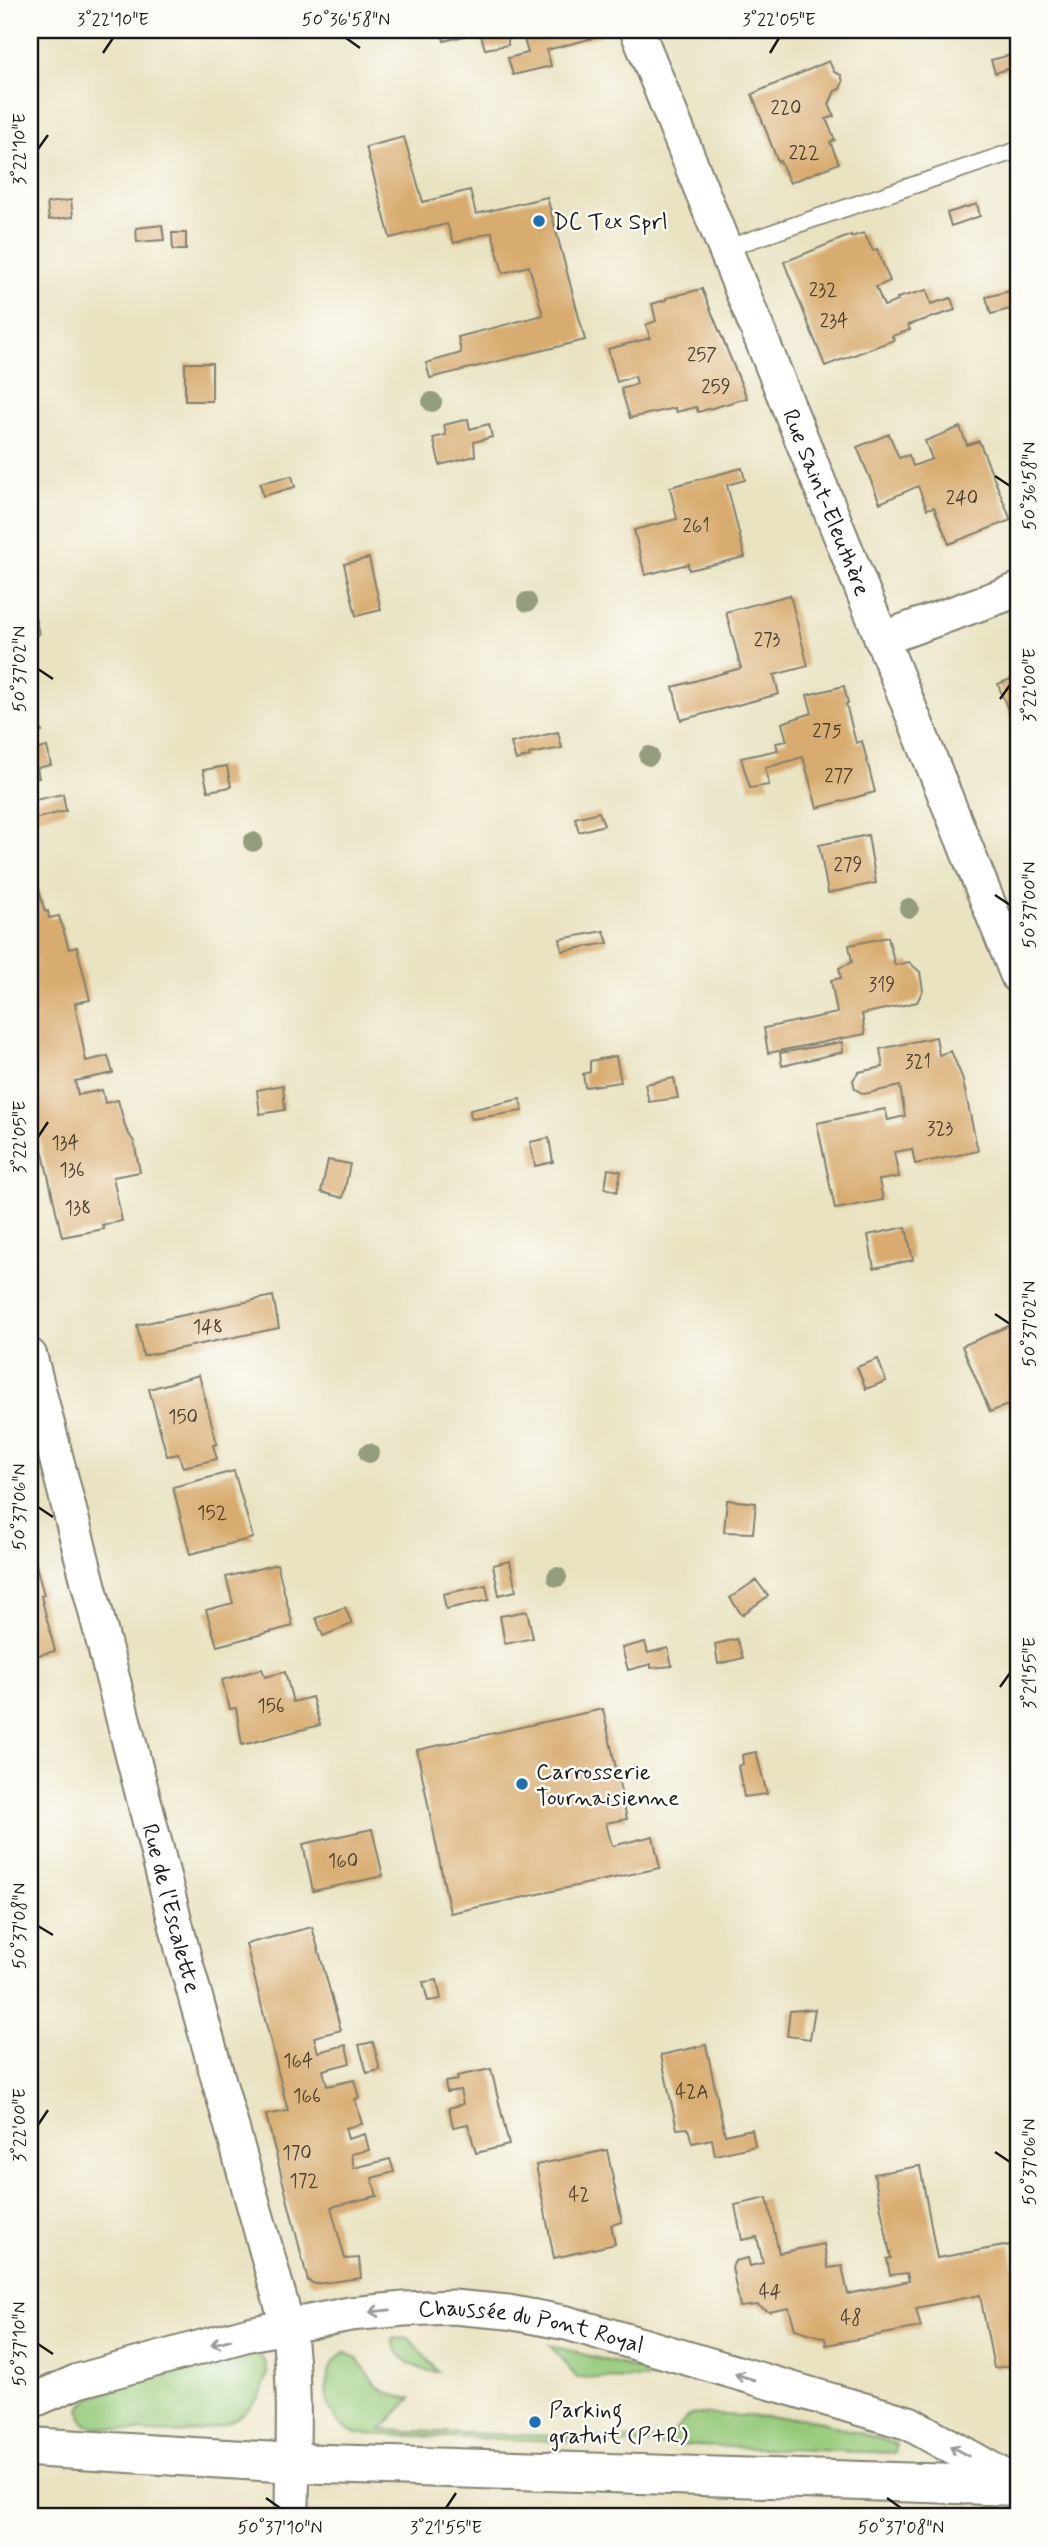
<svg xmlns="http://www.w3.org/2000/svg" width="1048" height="2546" font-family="Mynerve,sans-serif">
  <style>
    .green { fill: #96ca7a; stroke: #59734b; stroke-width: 2 }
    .building { fill: #d8ac70 }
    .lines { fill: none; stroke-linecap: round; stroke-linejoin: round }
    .service-casing { stroke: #82806f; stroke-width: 19 }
    .minor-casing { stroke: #82806f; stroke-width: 37 }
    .secondary-casing { stroke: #82806f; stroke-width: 42 }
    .service { stroke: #fff; stroke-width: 16 }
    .minor { stroke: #fff; stroke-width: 33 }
    .secondary { stroke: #fff; stroke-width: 38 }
    .tree { fill: #939c7c }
    .oneway { stroke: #999 }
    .ticks { fill: none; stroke: #1c1c1c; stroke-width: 2.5 }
    .poi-dot { fill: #1f6fb2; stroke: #fdfcf7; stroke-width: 2.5 }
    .labels { text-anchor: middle; stroke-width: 5; stroke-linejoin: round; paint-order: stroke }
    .number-label { font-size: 19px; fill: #4b4031 }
    .poi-label { font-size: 23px; fill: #1c1c1c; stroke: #fdfcf7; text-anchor: start }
    .street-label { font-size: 23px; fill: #1c1c1c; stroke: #fdfcf7 }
    .neatline { fill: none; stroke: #1c1c1c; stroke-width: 2.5 }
    .ticks-label { font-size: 18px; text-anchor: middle; fill: #1c1c1c }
  </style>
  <rect width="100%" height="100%" fill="#fdfcf7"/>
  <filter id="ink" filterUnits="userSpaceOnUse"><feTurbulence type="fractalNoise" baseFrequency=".0143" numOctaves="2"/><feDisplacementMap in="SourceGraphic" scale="14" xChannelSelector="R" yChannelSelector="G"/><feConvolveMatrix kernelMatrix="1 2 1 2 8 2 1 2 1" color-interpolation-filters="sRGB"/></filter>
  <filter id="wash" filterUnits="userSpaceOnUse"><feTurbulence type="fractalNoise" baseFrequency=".00686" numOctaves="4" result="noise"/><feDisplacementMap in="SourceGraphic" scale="28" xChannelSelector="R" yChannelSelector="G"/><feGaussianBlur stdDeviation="1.57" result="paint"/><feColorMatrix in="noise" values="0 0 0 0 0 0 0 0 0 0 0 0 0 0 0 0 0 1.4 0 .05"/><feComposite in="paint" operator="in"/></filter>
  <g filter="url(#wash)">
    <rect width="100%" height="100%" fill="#e9e3c2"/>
    <path class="green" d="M409,2338L438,2372C416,2370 398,2362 392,2339Z
      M550,2345L662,2376L655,2379L577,2378Z
      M249,2350C263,2356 270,2363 266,2379C245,2451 149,2431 94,2427C83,2426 79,2415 81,2406L92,2397L230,2353Z
      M344,2352C373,2359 361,2396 411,2398L381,2430L665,2440L691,2414L799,2418L822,2422L896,2444L895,2453L359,2434C332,2428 320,2396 330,2370C332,2363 338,2358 344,2352Z"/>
    <g id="blocks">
      <path class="building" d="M441,30H599L601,36L547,50L551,66L513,75L508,58L528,53L523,36L508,39V45L485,49L480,32L444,41Z
        M1018,53V66L995,73L991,60Z
        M829,61L834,72L841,75L843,82L840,89L835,91L829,104L834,116L826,119L835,140L830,142L839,163L790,183L780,161L778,162L752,94Z
        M404,137L423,202L470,190L476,214L547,197L585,340L430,378L426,363L461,353L458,337L543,315L529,266L503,273L492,232L454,243L447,224L390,238L366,147Z
        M71,200L73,217L49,220L47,203Z
        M977,204L980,216L951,226L947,213Z
        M162,225L164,240L137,242L136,228Z
        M172,233H186V250H173Z
        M864,233L873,251L877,249L890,281L876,287L884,306L898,301L897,298L927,290L931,304L951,298L955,310L908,325L910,330L892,336L894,340L825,366L784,262L851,235V237Z
        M702,289L747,398L698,412L696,407L676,412L675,408L630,418L621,389L637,384L635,376L617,382L608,349L650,338L646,325L656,321L652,304L666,300V298Z
        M1018,289V307L991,314L986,297Z
        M185,363H212V401H185Z
        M468,419L470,429L489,424L492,437L474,442L475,456L440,465L433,438L446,435L444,425Z
        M960,427L967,445L979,441L1011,520L949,544L934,507L927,509L918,486L880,503L857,447L889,434L899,458L909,455L913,466L932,459L925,441Z
        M742,468L745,480L727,485L745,557L689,570L688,564L645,575L634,530L677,519L670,487Z
        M292,476L295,487L263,496L260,483Z
        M369,558L381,610L356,616L344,564Z
        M790,595L808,666L774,675L779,694L681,720L673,687L741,668L726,612Z
        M34,613L39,634L30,636V614Z
        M1018,676V736L998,684Z
        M844,686L848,704H846L856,743L862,741L875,792L817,808L803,757L765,768L769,785L750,788L741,758L778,750L776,743L787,741L782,723L812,713L807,695Z
        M38,719L42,732L30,735V721Z
        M558,732L562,748L529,754L530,756L516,760L511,743Z
        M47,747L51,765L37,768L39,778L30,780V751Z
        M227,766L231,787L208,791L203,770Z
        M63,794L66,811L30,820V801Z
        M599,812L604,825L579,832L575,818Z
        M30,834L34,852L30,853Z
        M868,835L876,883L828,893L819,845Z
        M38,886L45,912L48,911L49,918L59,916L69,949L77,947L90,1000L75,1003L86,1061L108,1056L113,1073L75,1081L78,1095L102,1090L105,1103L118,1100L126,1129L134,1142L140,1172L113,1177L122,1221L102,1225L104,1229L62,1237L30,1096V888Z
        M604,931L608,943L562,951L560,939Z
        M888,937L895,965L909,962L920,972L923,990L917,1002L862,1014L865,1034L768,1053L764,1028L837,1013L831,980L841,978L839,968L852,962L849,945Z
        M936,1037L939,1055L951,1051L962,1077L978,1151L915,1164L912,1149L894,1152L899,1177L879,1180L883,1200L835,1209L817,1123L885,1109L888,1120L905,1116L900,1086L864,1094L855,1089L853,1080L859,1072L883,1067L880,1049Z
        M842,1042L843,1052L782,1066L780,1053Z
        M616,1056L621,1082L585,1087L583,1074L590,1072V1061Z
        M674,1078L678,1098L649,1102L645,1084Z
        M283,1085L285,1110L260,1114L257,1090Z
        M520,1099L523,1111L471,1119L470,1110Z
        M549,1138L553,1162L535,1166L530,1142Z
        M328,1160L350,1164L343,1198L321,1192Z
        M608,1169L621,1171L617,1192L605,1188Z
        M906,1227L913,1260L874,1268L868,1235Z
        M273,1296L279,1328L143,1356L137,1325Z
        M1018,1322V1401L990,1412L962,1346Z
        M878,1359L886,1381L866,1389L857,1367Z
        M199,1375L217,1444L213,1445L217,1459L183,1467L178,1454L167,1456L149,1389Z
        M234,1471L253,1538L190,1554L173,1487Z
        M727,1500L756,1503L753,1533L724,1532Z
        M30,1543L44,1595L41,1596L55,1651L30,1657Z
        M510,1561L516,1591L499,1595L493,1565Z
        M277,1564L293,1626L217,1646L206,1610L233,1603L226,1577Z
        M756,1580L768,1596L742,1615L730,1598Z
        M486,1585L489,1600L446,1609L443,1594Z
        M345,1607L352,1624L323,1636L316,1618Z
        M527,1611L533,1638L505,1644L500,1616Z
        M737,1639L743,1658L718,1664L715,1644Z
        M645,1642L648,1653L668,1648L672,1666L651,1668V1664L628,1670L622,1648Z
        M262,1669L265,1677L285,1672L293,1702L312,1697L320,1725L242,1745L236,1708L230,1709L222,1680Z
        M603,1709L627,1819L606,1823L612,1846L653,1836L660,1868L450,1913L417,1750Z
        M756,1752L767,1794L744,1797L738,1766L743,1764L742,1755Z
        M372,1829L383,1876L313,1891L303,1844Z
        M312,1927L341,2030L314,2037L318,2052L346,2045L350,2063L323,2070L327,2086L354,2080L359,2098L355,2099L362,2124L345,2128L348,2139L365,2134L369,2150L351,2154L354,2168L390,2159L394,2172L372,2178L377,2196L331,2207L345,2259L359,2258L361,2278L315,2284L308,2281L266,2115L288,2111L246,1944Z
        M437,1980L441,1999L428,2001L423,1982Z
        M815,2009L810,2039L787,2036L790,2011Z
        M373,2042L380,2070L367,2073L359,2045Z
        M706,2045L725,2135L752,2129L755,2146L715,2155L712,2139L692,2143L688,2128L677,2129L661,2055Z
        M491,2069L509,2145L476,2153L468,2124L453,2127L449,2108L463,2104L460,2090L447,2092L445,2082L458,2080L457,2076Z
        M607,2150L622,2222L611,2225L615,2244L554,2258L536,2165Z
        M920,2166L937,2258L1010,2245L1018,2290V2365L994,2368L980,2295L916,2308L921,2327L826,2345L825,2338L795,2329L789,2308L769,2312L757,2305L740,2307L732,2267L735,2261L748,2258L750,2266L763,2263L757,2237L742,2240L735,2205L767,2198L779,2253L824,2244L828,2268L842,2266L848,2294L909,2281L907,2273L890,2275L887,2259L891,2258L874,2174Z"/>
    </g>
  </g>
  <g filter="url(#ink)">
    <use href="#blocks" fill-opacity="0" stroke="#82806f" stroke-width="2"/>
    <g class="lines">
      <defs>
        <path id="service" d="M724,249L1018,150"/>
        <g id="minor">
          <path id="s1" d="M637,30L1018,977"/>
          <path d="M881,639L1018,590"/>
          <path id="s2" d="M30,1356L185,1960L288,2328C297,2390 292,2454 292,2516"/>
          <path id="s3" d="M30,2402L78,2381L249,2334L350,2314L404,2309L453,2307L508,2312L567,2323L909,2423L1018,2484"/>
        </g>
        <path id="secondary" d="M30,2447L294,2463L1018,2486"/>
      </defs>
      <use href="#service" class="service-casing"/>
      <use href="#minor" class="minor-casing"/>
      <use href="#secondary" class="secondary-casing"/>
      <use href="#service" class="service"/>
      <use href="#minor" class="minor"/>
      <use href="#secondary" class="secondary"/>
    </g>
    <g class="tree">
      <circle cx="432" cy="402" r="10"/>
      <circle cx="527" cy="602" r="10"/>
      <circle cx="649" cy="756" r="10"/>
      <circle cx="253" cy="842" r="10"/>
      <circle cx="909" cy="908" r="10"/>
      <circle cx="369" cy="1453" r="10"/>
      <circle cx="557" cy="1577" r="10"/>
    </g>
    <defs><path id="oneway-shaft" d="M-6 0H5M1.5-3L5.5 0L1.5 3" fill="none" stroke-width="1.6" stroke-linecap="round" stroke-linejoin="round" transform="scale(1.75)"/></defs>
    <g class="oneway">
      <use href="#oneway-shaft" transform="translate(380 2311) rotate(174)"/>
      <use href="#oneway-shaft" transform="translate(221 2342) rotate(165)"/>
      <use href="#oneway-shaft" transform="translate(745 2377) rotate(-163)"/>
      <use href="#oneway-shaft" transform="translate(959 2451) rotate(-151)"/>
    </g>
  </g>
  <path class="ticks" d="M346,38L360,48M103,53L113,38M770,53L779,38M38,149L48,135M995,476L1010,486M38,669L53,679M1000,699L1010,685M995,895L1010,905M38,1137L48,1122M995,1314L1010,1324M38,1507L53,1517M1000,1687L1010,1673M38,1926L53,1935M38,2125L48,2110M995,2152L1010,2162M38,2344L53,2354M266,2498L280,2508M887,2498L901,2508M446,2508L456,2493"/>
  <g class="poi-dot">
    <circle cx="539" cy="221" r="7"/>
    <circle cx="522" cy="1784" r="7"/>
    <circle cx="535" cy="2422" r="7"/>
  </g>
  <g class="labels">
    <g class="number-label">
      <text x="786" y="114">220</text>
      <text x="804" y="159">222</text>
      <text x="823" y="296">232</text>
      <text x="834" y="327">234</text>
      <text x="702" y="361">257</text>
      <text x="716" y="393">259</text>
      <text x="962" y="504">240</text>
      <text x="696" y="532">261</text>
      <text x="767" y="646">273</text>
      <text x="827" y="737">275</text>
      <text x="839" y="782">277</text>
      <text x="848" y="871">279</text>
      <text x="882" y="991">319</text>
      <text x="918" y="1068">321</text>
      <text x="940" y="1135">323</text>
      <text x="65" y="1149">134</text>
      <text x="72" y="1176">136</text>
      <text x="78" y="1214">138</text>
      <text x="208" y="1333">148</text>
      <text x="183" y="1423">150</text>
      <text x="212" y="1519">152</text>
      <text x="271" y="1712">156</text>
      <text x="343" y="1867">160</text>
      <text x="298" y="2067">164</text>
      <text x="692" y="2098">42A</text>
      <text x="307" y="2102">166</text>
      <text x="297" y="2159">170</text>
      <text x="304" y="2187">172</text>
      <text x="579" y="2201">42</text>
      <text x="770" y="2298">44</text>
      <text x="851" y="2324">48</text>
    </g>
    <g class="poi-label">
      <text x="553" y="229">DC Tex Sprl</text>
      <text x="536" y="1779">Carrosserie<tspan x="536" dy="26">Tournaisienne</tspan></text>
      <text x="549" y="2417">Parking<tspan x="549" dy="26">gratuit (P+R)</tspan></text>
    </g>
    <g class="street-label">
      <text dy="8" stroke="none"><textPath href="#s1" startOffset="509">Rue Saint-Eleuthère</textPath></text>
      <text dy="8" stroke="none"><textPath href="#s2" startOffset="570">Rue de l'Escalette</textPath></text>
      <text dy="8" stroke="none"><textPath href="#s3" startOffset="516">Chaussée du Pont Royal</textPath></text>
    </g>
  </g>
  <rect width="1048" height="2546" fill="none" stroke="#fdfcf7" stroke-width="77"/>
  <rect x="38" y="38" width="972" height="2470" class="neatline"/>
  <g class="ticks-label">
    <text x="113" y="25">3°22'10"E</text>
    <text x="346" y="25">50°36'58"N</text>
    <text x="779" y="25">3°22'05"E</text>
    <text transform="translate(19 149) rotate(-90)" y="6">3°22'10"E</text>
    <text transform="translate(1029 486) rotate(-90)" y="6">50°36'58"N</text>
    <text transform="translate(19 669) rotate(-90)" y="6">50°37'02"N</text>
    <text transform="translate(1029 685) rotate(-90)" y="6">3°22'00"E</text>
    <text transform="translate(1029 905) rotate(-90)" y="6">50°37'00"N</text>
    <text transform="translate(19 1137) rotate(-90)" y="6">3°22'05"E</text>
    <text transform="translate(1029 1324) rotate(-90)" y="6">50°37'02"N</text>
    <text transform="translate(19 1507) rotate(-90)" y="6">50°37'06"N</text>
    <text transform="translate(1029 1673) rotate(-90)" y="6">3°21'55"E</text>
    <text transform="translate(19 1926) rotate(-90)" y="6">50°37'08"N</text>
    <text transform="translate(19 2125) rotate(-90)" y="6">3°22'00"E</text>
    <text transform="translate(1029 2162) rotate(-90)" y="6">50°37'06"N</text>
    <text transform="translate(19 2344) rotate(-90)" y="6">50°37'10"N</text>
    <text x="280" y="2533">50°37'10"N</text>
    <text x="446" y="2533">3°21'55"E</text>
    <text x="901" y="2533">50°37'08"N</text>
  </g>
</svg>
